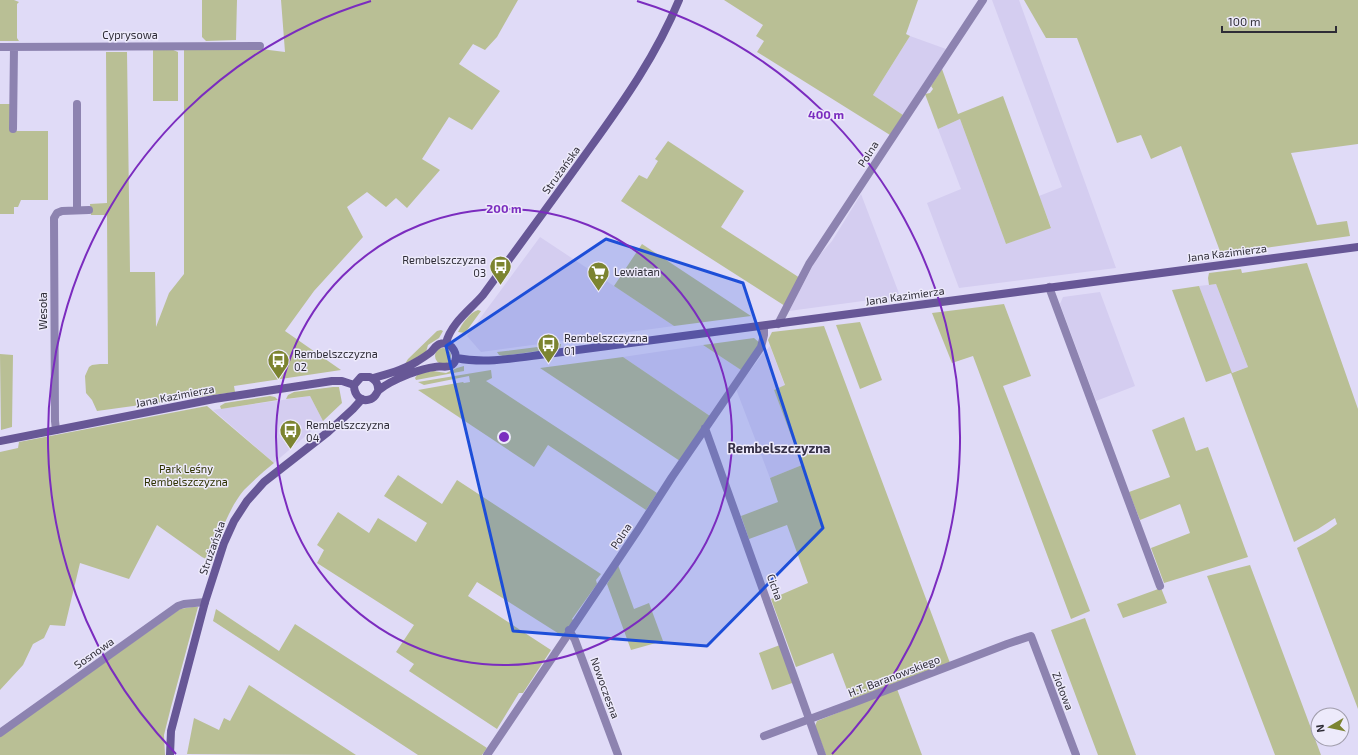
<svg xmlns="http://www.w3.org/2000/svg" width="1358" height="755" font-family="'Exo 2',sans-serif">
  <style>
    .built { fill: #d4cdf0 }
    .green { fill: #b9bf95 }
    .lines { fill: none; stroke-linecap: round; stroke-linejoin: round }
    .street { stroke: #8d83b0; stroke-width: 8 }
    .secondary { stroke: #675796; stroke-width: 8 }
    .marked { fill: #1d4ed8; fill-opacity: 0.2; stroke: #1d4ed8; stroke-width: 3; stroke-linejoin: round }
    .ring { fill: none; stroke: #7b2cbf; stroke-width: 2 }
    .labels { text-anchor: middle; stroke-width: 3; stroke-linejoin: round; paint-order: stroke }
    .street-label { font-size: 11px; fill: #2e2c36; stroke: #edeafb }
    .poi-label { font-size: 11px; fill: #2e2c36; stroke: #edeafb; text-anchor: start }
    .park-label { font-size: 11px; fill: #2e3200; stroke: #edeafb }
    .quarter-label { font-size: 13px; font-weight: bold; fill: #353046; stroke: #edeafb }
    .centre { fill: #7b2cbf; stroke: #edeafb; stroke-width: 2 }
    .ring-label { font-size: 12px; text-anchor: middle; font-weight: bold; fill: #7b2cbf; stroke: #edeafb; stroke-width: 3; stroke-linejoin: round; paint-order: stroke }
  </style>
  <rect width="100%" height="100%" fill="#e0dbf7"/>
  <path class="built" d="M992,0H1019L1116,268L959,288L927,203L961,189L938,129L960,119L1006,244L1051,227L1039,196L1062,187Z
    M910,36L946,49L903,115L873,95Z
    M861,194L900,296L789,311L817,258L832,241Z
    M540,237L614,286L674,326L481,352L467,336Z
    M1216,284L1248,367L1231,373L1199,286Z
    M1100,292L1135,386L1096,401L1060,304L1063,297Z
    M703,345L741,370L710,416L623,357Z
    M770,346L785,386L774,390L802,465L770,478L736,389L762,355Z
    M310,396L323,421L274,463L213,410Z"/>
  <path class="green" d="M0,0H14L19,2L17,4V38L19,41H0Z
    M202,0H237L236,40L206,41L202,37Z
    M281,0H518L497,37L485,50L473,44L459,64L500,91L472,130L449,117L422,159L440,170L407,208L396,198L386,207L367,192L347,207L363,237L314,291L285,331L341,370L234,386L235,392L97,411L92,400L86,393L85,376L89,367L92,365L100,364H108L107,215H91L90,204L107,203L106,52H127L130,272H155L156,327L169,293L184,274V50L261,49L285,52Z
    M724,0H918L906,34L910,36L873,95L903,115L890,135L757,52L764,41L756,36L763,25Z
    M1024,0H1358V144L1291,153L1317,225L1347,221L1350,236L1221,254L1181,146L1151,159L1141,135L1117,143L1077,38H1046Z
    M153,49H171L178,52V101H153Z
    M942,69L958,114L1003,96L1051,228L1006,244L960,119L938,129L925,94L930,93L933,89L931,86Z
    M0,104H11V131H48V200H21L18,207H14V214H0Z
    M668,141L744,191L721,227L800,278L785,306L621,201L639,175L647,179L658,161L655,159Z
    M642,244L751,316L674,326L614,286Z
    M1307,263L1358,409V709L1297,548L1326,532L1337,524L1335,518L1318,529L1294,542L1231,373L1206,382L1172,290L1199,286L1232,373L1248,367L1216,284L1209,285L1208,278L1209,273L1241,269L1242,273Z
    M1004,304L1031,376L1003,386L1090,611L1071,619L973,356L952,363L932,313Z
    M478,310L481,311L465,333L458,332C462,324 469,313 478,310Z
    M860,322L882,380L860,389L836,325Z
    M824,326L950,663L851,700L833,653L796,667L771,599L808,583L787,525L749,539L741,516L778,502L770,478L802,465L774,390L785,385L768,340L772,332Z
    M441,330L443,331L439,338L428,345L426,352L405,364L408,359L437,331Z
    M754,338L761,344L741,370L703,345Z
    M561,344L560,348L503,356L499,355L497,352Z
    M435 356a8 8 0 1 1 16 0a8 8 0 1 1-16 0Z
    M0,354L13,355L12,427L1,430Z
    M623,357L710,416L680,461L540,368Z
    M464,366V371L416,380L415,378L418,374L433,371L446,373L457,368Z
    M491,370L492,378L486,381L657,493L646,510L548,445L534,467L418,390L463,382L464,383L470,382L469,376L424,385L418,382Z
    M333,387H339L342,403L323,421L310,396L286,399L288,395L294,392Z
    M270,396L275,397L278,400L221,409L220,406L225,403Z
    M207,406L274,463C264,471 254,480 244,490C228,509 219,538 210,561L202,557L157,525L129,579L80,563L65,626L50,625L44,638L33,644L23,665L0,690V452L18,448L19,442Z
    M1184,417L1196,451L1208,447L1248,557L1164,583L1151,548L1190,533L1180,504L1140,520L1129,492L1170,477L1152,430Z
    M398,475L442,504L457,480L601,574L596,580L597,584L572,619L574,621L564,637L477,582L468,596L551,650L523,693H519L497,729L409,671L414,664L396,652L414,625L317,563L324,550L317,545L338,512L369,533L378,518L416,542L427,523L384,496Z
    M618,565L634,609L649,603L663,641L631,650L607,584Z
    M1250,565L1321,755H1275L1207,576Z
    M1161,588L1167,603L1123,618L1117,604Z
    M192,607H198L171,707L164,735L165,755H0V737L180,609Z
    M216,609L279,651L295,624L487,748L482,755H418L213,621Z
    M1085,618L1136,755H1098L1051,630Z
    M780,645L795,682L772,690L759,653Z
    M249,685L356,755L187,754L194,718L219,730L224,718L230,721Z
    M897,689L922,755H826L815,726L817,721Z"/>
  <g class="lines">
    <path class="street" d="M0,47L260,46
      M13,129L14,47
      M77,210V104
      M1049,287L1160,586
      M778,324L809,264L983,0
      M705,428L822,755
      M56,430L55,421L54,218L57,213L62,211L89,210
      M569,630L575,640L618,755
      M0,733L178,606L184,604L205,602
      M764,736L853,703L1007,644L1031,636L1076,755
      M487,755L638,530L672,477L761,347L764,335V326"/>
    <path class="secondary" d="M446,343C451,323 470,310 483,295C519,246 555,197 590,148C624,101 657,54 679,0
      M456,358C486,364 516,358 547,354L1358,247
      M373,378C388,374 403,370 416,362C421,359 426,356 431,352C434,349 436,345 440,344C451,340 462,357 452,365C446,369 441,365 435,367C426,368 417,371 409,374C399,378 387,383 379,390C376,393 376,397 371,399C361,403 354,395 354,385L361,377H370C376,380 379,384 378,391
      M0,441L214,399L332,381H342L354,385
      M170,755L171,731L205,602L224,543L234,521L247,501L264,482L328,432L353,409L362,399"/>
  </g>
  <path class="marked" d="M606,239L743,283L823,528L707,646L513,631L446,346Z"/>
  <g class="ring">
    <circle cx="504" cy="437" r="228"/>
    <path d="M176 754A456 456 0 0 1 371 1M637 1A456 456 0 0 1 832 754"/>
  </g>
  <defs>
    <symbol id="bus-pin" viewBox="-11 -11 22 30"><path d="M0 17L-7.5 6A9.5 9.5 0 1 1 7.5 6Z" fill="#7c8430" stroke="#edeafb"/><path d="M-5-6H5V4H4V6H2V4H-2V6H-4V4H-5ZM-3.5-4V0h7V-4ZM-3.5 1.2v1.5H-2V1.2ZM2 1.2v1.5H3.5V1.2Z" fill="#fff"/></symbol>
    <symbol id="supermarket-pin" viewBox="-11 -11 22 30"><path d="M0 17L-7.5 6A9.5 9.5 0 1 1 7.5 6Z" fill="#7c8430" stroke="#edeafb"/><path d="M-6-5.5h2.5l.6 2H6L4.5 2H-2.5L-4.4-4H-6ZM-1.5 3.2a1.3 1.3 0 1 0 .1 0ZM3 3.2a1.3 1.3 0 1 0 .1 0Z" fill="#fff"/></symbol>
  </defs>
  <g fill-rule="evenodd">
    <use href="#bus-pin" x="488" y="254" width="25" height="34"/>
    <use href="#supermarket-pin" x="586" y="260" width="25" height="34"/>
    <use href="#bus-pin" x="536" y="332" width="25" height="34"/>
    <use href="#bus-pin" x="266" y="348" width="25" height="34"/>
    <use href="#bus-pin" x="278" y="418" width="25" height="34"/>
  </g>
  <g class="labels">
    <g class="street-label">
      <text x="130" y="39">Cyprysowa</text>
      <text transform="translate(868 154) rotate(-57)" y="4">Polna</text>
      <text transform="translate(561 170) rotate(-54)" y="4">Strużańska</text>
      <text transform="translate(1227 253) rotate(-7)" y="4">Jana Kazimierza</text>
      <text transform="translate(905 296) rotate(-8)" y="4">Jana Kazimierza</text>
      <text transform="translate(43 311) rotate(-90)" y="4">Wesoła</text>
      <text transform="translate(175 396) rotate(-11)" y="4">Jana Kazimierza</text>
      <text transform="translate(621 536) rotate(-56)" y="4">Polna</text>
      <text transform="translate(212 548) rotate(-70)" y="4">Strużańska</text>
      <text transform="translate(775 587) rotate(70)" y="4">Cicha</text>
      <text transform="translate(94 653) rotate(-35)" y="4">Sosnowa</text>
      <text transform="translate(894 676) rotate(-21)" y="4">H.T. Baranowskiego</text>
      <text transform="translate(605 688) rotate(70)" y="4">Nowoczesna</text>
      <text transform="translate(1063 691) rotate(69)" y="4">Ziołowa</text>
    </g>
    <g class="poi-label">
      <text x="486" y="264" text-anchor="end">Rembelszczyzna<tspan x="486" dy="13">03</tspan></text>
      <text x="614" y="276">Lewiatan</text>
      <text x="564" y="342">Rembelszczyzna<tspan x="564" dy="13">01</tspan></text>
      <text x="294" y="358">Rembelszczyzna<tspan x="294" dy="13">02</tspan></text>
      <text x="306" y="429">Rembelszczyzna<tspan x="306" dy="13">04</tspan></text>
    </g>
    <g class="park-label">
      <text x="186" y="473">Park Leśny<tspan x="186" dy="13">Rembelszczyzna</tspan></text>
    </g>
    <g class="quarter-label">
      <text x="779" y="453">Rembelszczyzna</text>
    </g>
  </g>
  <circle cx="504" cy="437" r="6" class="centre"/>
  <g class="ring-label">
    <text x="826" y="119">400 m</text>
    <text x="504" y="213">200 m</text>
  </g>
  <g transform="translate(1330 727) rotate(261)"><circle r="19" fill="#edeafb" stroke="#a19eac"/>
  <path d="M0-3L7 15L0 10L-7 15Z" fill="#7c8430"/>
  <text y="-6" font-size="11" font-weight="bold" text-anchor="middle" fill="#2e2c36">N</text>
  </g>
  <path d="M1222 26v6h114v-6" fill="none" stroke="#2e2c36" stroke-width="2"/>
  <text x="1228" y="26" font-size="12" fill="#2e2c36" stroke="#edeafb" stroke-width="3" paint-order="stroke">100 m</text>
</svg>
